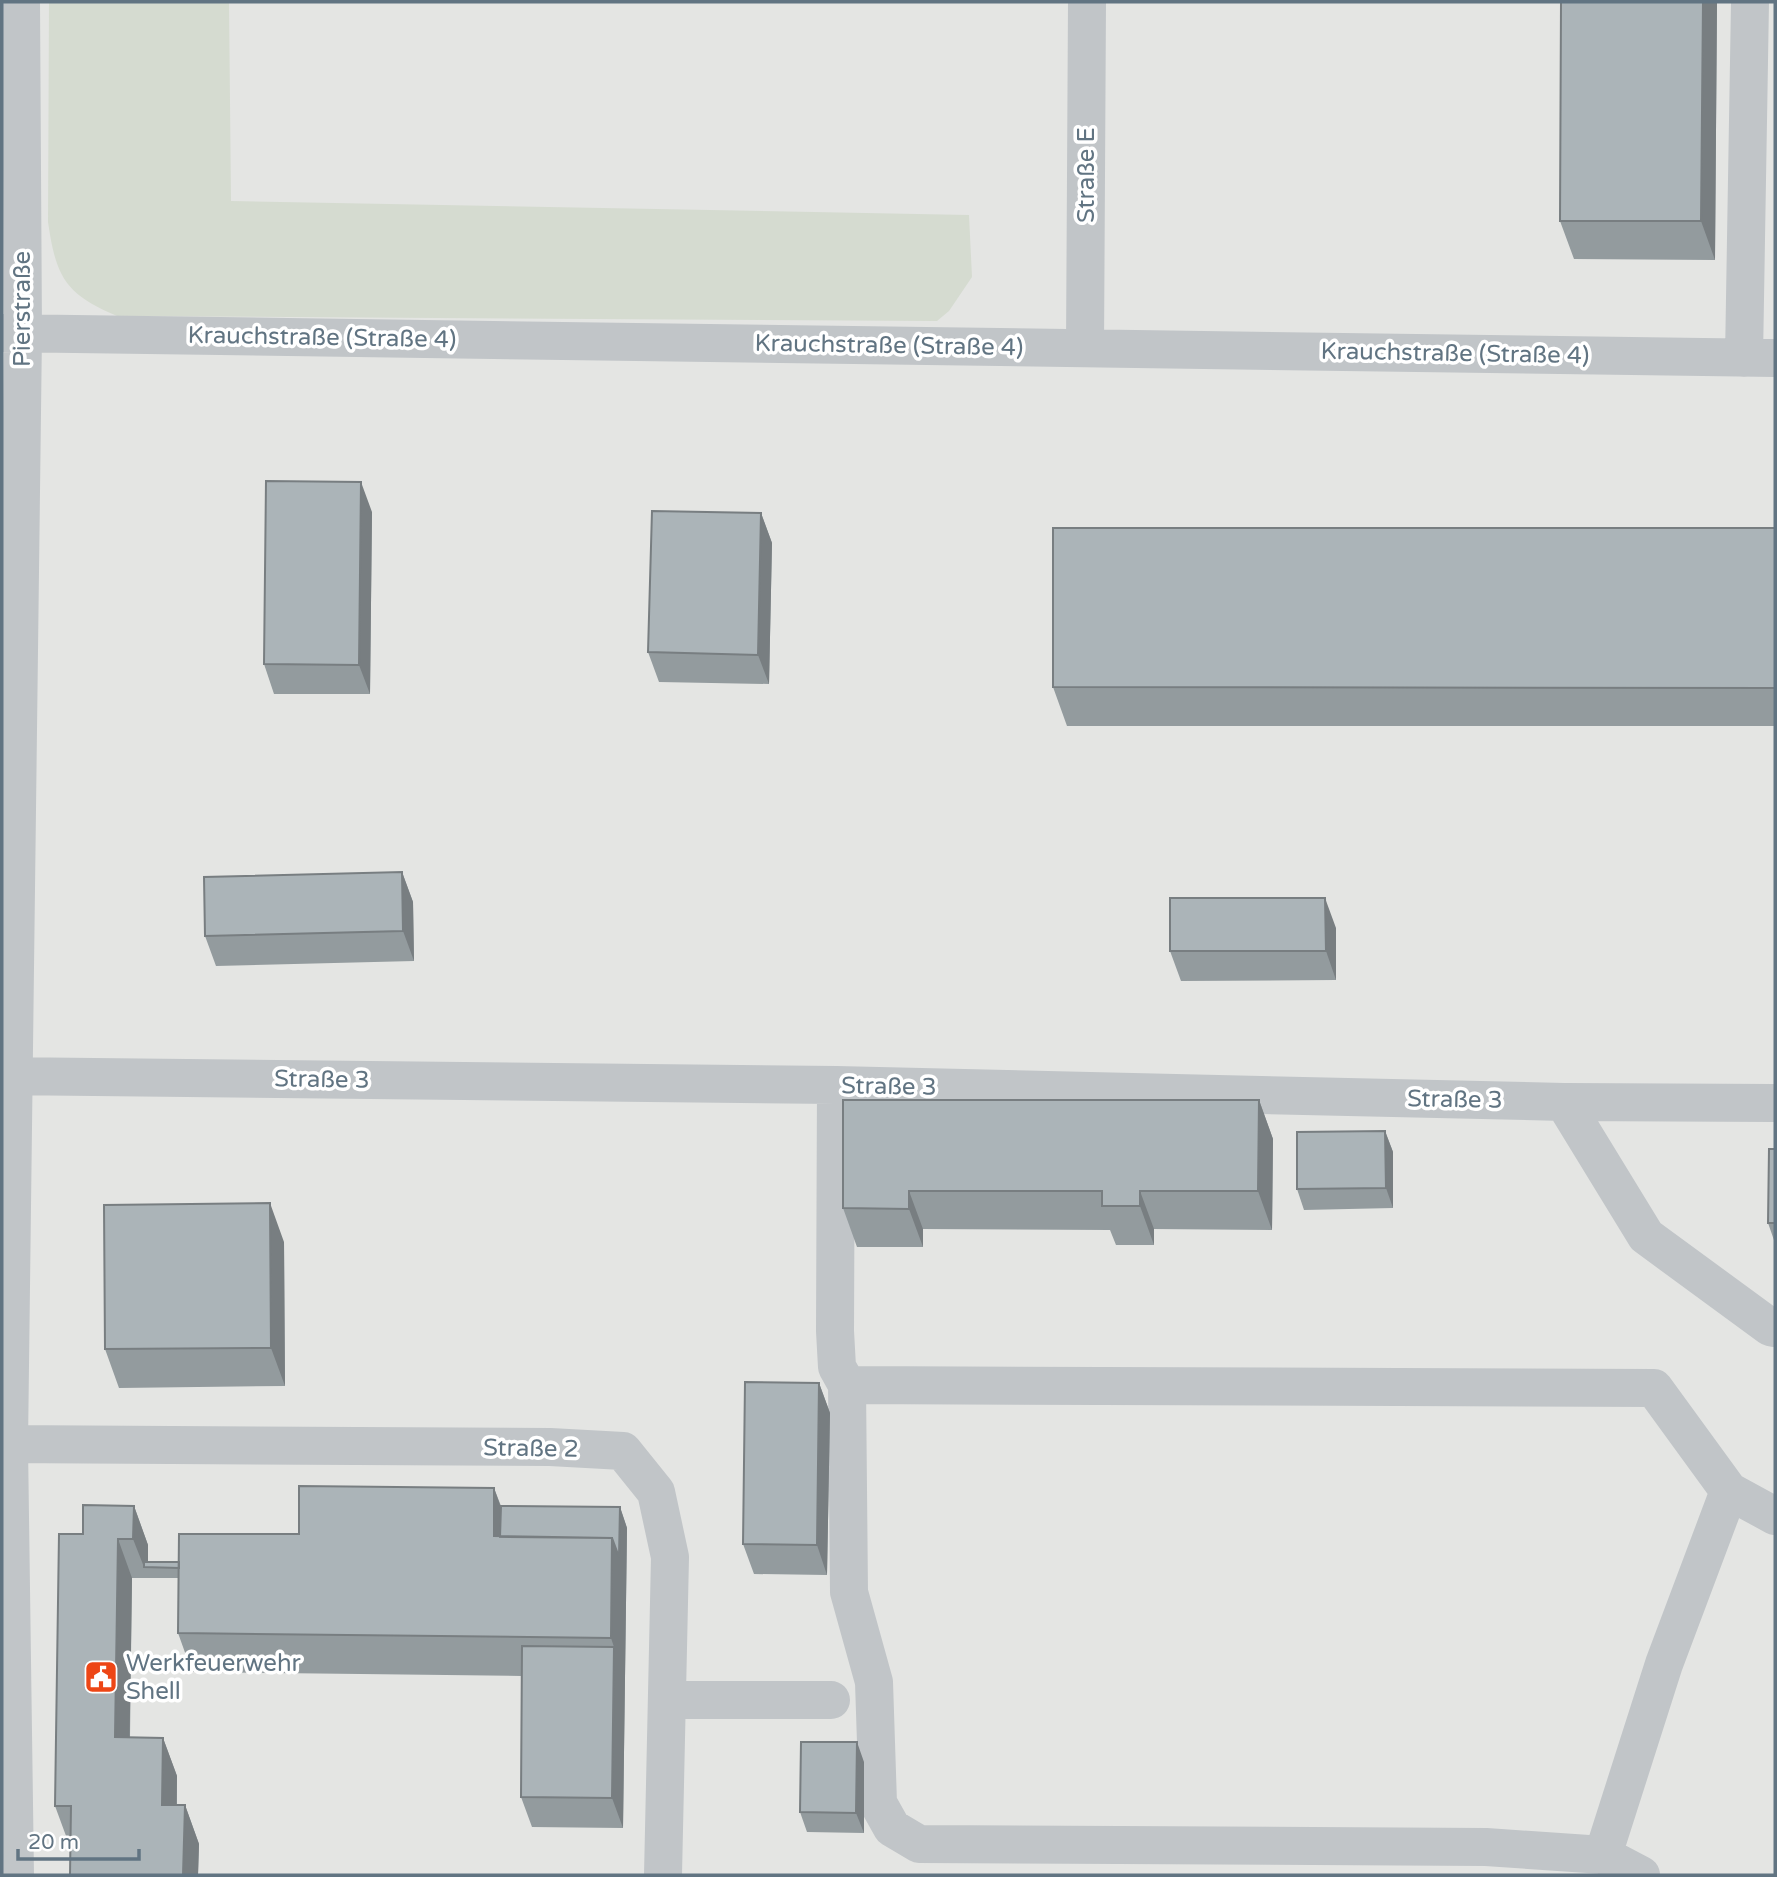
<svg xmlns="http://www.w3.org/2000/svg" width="1777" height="1877" font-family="'Varela Round',sans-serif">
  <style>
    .built { fill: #e4e5e3 }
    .green { fill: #d5dbd0 }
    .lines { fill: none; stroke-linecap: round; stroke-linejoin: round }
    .minor { stroke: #c1c5c8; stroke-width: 38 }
    .wall { fill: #939b9e }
    .shaded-wall { fill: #787e81 }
    .building { fill: #abb4b8; stroke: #787e81; stroke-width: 2 }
    .labels { text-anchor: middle; stroke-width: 7; stroke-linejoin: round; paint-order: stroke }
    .street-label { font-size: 24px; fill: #617482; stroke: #fff }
    .poi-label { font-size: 24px; fill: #617482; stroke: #fff; text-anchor: start }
  </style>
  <rect width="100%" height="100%" fill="#f4f4ef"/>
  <path class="built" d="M2,2H1775V1875H2Z"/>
  <path class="green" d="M49,2H229L231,201L969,215L972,277L949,311L937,321L117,316C65,294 56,277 48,222Z"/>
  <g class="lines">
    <path class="minor" d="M2,333L1775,358
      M1085,348L1087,2
      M1744,358L1750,2
      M2,1076L836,1085L1564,1102L1775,1103
      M836,1085L835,1331L837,1367L847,1385L1654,1388L1729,1491
      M1564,1102L1646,1236L1770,1327L1775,1328
      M847,1385L849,1592L874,1682L878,1803L892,1828L919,1844L1486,1847L1603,1855
      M2,1444L550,1447L623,1451L656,1492L670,1557L663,1875
      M667,1700H831
      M15,1875L9,1445L23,333L21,2
      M1641,1875L1603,1855L1664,1664L1729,1491L1775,1516"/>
  </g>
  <path class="wall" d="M1717,2L1715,260L1574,259L1560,221Z
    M372,512L370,694H274L264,664Z
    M761,513L772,543L769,684L659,682L648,652Z
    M1775,528V726H1067L1053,687Z
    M402,872L413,902L414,961L216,966L205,936Z
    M1336,928V980L1181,981L1170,951Z
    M1259,1100L1273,1139L1272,1230L1154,1229V1245H1116L1110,1230L923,1229V1247H857L843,1208Z
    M1385,1131L1393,1152V1208L1304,1210L1297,1189Z
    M1775,1149V1243L1768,1223Z
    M284,1242L285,1386L119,1388L105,1349Z
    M819,1383L830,1413L827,1575L754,1574L743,1544Z
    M494,1488L501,1506L620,1507L627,1528L623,1828L532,1827L521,1797L522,1676L192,1672L178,1633V1578H132L130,1737L163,1738L177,1776V1805H185L199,1844L198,1875H70L71,1844H69L55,1806L83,1534L134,1506L148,1545V1562H179Z
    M864,1762V1833L807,1832L800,1812Z"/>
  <path class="shaded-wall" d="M1703,2H1717L1715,260L1701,221Z
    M361,482L372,512L370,694L359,665Z
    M761,513L772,543L769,684L758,655Z
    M402,872L413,902L414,961L403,931Z
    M1325,898L1336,928V980L1326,951Z
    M1259,1100L1273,1139L1272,1230L1258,1191Z
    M1385,1131L1393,1152V1208L1386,1188Z
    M909,1191L923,1229V1247L909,1209Z
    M1140,1191L1154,1229V1245L1140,1206Z
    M270,1203L284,1242L285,1386L271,1348Z
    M819,1383L830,1413L827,1575L817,1545Z
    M494,1488L508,1527V1555L494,1536Z
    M134,1506L148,1545V1567H144L133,1539Z
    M620,1507L627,1528L623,1828L612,1798L614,1647L611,1638L612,1538Z
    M118,1539L132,1578L129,1776L115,1737Z
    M163,1738L177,1776L176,1843L162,1805Z
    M857,1742L864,1762V1833L856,1813Z
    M185,1805L199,1844L198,1875H183Z"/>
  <path class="building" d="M1561,2H1703L1701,221H1560Z
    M266,481L361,482L359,665L264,664Z
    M652,511L761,513L758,655L648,652Z
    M1053,528H1775V688L1053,687Z
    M402,872L403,931L205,936L204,877Z
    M1170,898H1325L1326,951H1170Z
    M843,1100H1259L1258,1191H1140V1206H1102V1191H909V1209L843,1208Z
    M1385,1131L1386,1188L1297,1189V1132Z
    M1769,1149H1775V1223H1768Z
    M270,1203L271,1348L105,1349L104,1205Z
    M745,1382L819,1383L817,1545L743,1544Z
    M299,1486L494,1488V1536L612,1538L611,1638L178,1633L179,1534H299Z
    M83,1505L134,1506L133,1539H118L115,1737L163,1738L162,1805H185L183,1875H70L71,1806H55L59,1534H83Z
    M501,1506L620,1507L619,1557L612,1538L500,1537Z
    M144,1562H179V1568L144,1567Z
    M522,1646L614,1647L612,1798L521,1797Z
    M801,1742H857L856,1813L800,1812Z"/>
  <defs>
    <symbol id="civic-square" viewBox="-11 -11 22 22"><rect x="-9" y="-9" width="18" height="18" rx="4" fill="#ed4616" stroke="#fff"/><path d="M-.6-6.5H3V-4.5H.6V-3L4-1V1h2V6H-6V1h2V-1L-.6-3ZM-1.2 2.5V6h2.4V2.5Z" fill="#fff"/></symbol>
  </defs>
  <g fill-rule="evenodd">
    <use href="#civic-square" x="82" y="1658" width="38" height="38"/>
  </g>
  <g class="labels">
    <g class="street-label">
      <text transform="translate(1086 175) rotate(-90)" y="8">Straße E</text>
      <text transform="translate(22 309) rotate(-90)" y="8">Pierstraße</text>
      <text transform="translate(322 337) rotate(1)" y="8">Krauchstraße (Straße 4)</text>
      <text transform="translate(889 345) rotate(1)" y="8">Krauchstraße (Straße 4)</text>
      <text transform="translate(1455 353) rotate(1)" y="8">Krauchstraße (Straße 4)</text>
      <text transform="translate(322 1079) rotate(1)" y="8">Straße 3</text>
      <text transform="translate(889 1086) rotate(1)" y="8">Straße 3</text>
      <text transform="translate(1455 1099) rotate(1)" y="8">Straße 3</text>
      <text transform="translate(531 1448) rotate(1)" y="8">Straße 2</text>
    </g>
    <g class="poi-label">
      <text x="126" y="1671">Werkfeuerwehr<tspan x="126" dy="28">Shell</tspan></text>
    </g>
  </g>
  <rect width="1777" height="1877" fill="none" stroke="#617482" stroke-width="7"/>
  <path d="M18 1849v10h121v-10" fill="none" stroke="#617482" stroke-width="3.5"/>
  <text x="28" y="1849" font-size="21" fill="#617482" stroke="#ffffff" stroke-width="5" paint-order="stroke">20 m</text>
</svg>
